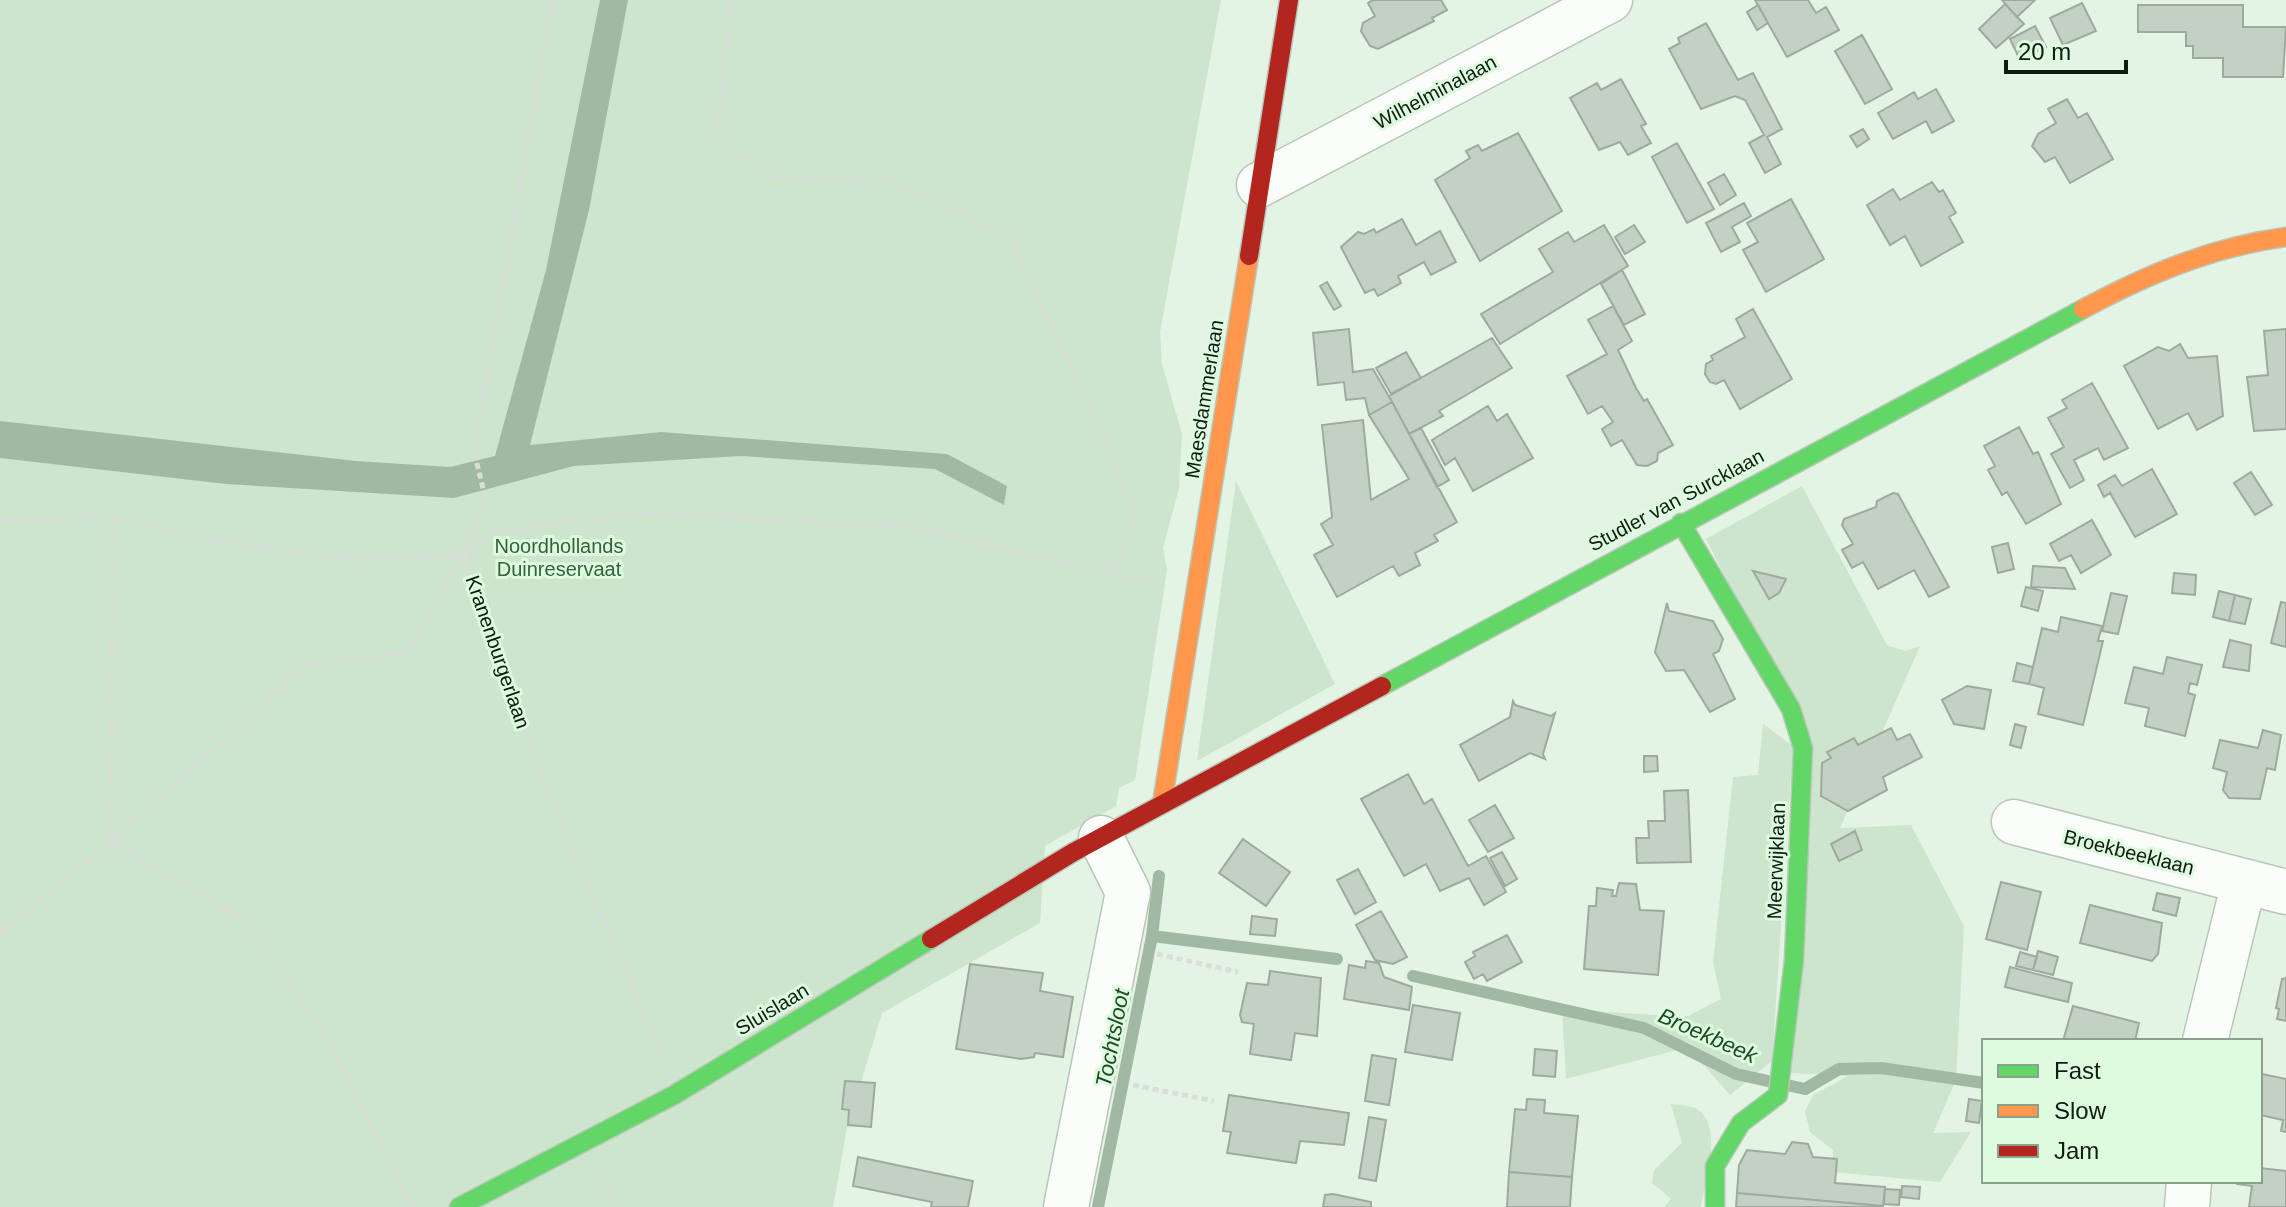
<svg xmlns="http://www.w3.org/2000/svg" width="2286" height="1207" font-family="Helvetica,sans-serif">
  <style>
    .green { fill: #cde4cd }
    .water { fill: #a1b9a2 }
    .lines { fill: none; stroke-linecap: round; stroke-linejoin: round }
    .stream { stroke: #a1b9a2; stroke-width: 12 }
    .building { fill: #c3d0c4; stroke: #9eaa9e; stroke-width: 2 }
    .street-casing { stroke: #b9c6b9; stroke-width: 47 }
    .fast-casing { stroke: #b9c6b9; stroke-width: 21 }
    .slow-casing { stroke: #b9c6b9; stroke-width: 21 }
    .jam-casing { stroke: #b9c6b9; stroke-width: 21 }
    .path { stroke: #d9ded9; stroke-width: 5; stroke-dasharray: 6 4; stroke-linecap: butt }
    .street { stroke: #fbfdfb; stroke-width: 44 }
    .fast { stroke: #63d668; stroke-width: 18 }
    .slow { stroke: #ff974d; stroke-width: 18 }
    .jam { stroke: #b3261e; stroke-width: 18 }
    .labels { text-anchor: middle; stroke-width: 6; stroke-linejoin: round; paint-order: stroke }
    .street-label { font-size: 20px; fill: #101b11; stroke: #ddfbde }
    .park-label { font-size: 20px; fill: #36623a; stroke: #ddfbde }
    .water-label { font-size: 22px; font-style: italic; fill: #1f4a24; stroke: #ddfbde }
  </style>
  <rect width="100%" height="100%" fill="#e4f4e4"/>
  <path class="green" d="M0,0H1221L1160,332L1162,364L1182,434L1179,488L1163,548L1167,570L1135,780L1119,788L1116,806L1045,846L1040,923L882,1013L847,1128L833,1207H0Z
    M1236,481L1335,684L1197,761Z
    M1802,486L1887,645L1905,651L1920,646L1840,828L1911,825L1964,926L1956,1080L1933,1133L1971,1132L1940,1182L1832,1172L1833,1150L1810,1132L1805,1111L1813,1095L1848,1076L1790,1073L1811,748L1706,539Z
    M1763,724L1793,746L1772,1061L1730,1095L1688,1047L1566,1079L1562,1009L1686,1017L1721,999L1713,962L1733,777L1758,775Z
    M1671,1104C1681,1105 1694,1105 1701,1112C1722,1132 1705,1182 1701,1207H1664L1671,1199L1652,1183L1654,1170L1682,1143Z"/>
  <path class="water" d="M600,0H628L589,210L530,445L661,432L947,454L1007,486L1004,505L935,469L741,456L574,466L454,498L226,484L0,458V421L356,461L450,467L495,456L546,270Z"/>
  <g class="lines">
    <path class="stream" d="M1152,936L1337,959
      M1413,976L1644,1028L1736,1074L1805,1089L1839,1069L1881,1068L1984,1083
      M1098,1207L1152,936L1159,876"/>
  </g>
  <path class="building" d="M1373,0H1441L1447,10L1432,18L1434,21L1378,49L1370,46L1361,31L1363,23L1375,16L1368,3Z
    M1755,0H1808L1816,13L1826,7L1839,30L1787,57Z
    M2002,0H2035L2017,17Z
    M2082,3L2096,31L2063,45L2050,18Z
    M2005,4L2024,24L1996,48L1979,29Z
    M1758,5L1768,23L1757,30L1747,12Z
    M2138,5H2243V27H2286L2283,77H2223V58H2193V46H2186V32H2138Z
    M1706,23L1738,80L1753,73L1782,129L1767,137L1781,164L1765,173L1749,143L1764,135L1745,100L1735,96L1701,109L1669,49L1680,43L1678,38Z
    M2035,26L2046,47L2020,60L2010,39Z
    M1862,35L1892,89L1865,104L1835,51Z
    M1621,79L1646,124L1641,126L1651,143L1628,155L1620,142L1599,150L1570,98L1597,83L1601,90Z
    M1936,89L1954,121L1932,133L1926,121L1893,139L1878,113L1914,92L1918,99Z
    M2067,99L2078,118L2087,113L2113,159L2070,183L2055,157L2045,162L2032,146L2038,134L2056,123L2048,109Z
    M1863,129L1869,139L1857,147L1850,136Z
    M1518,133L1562,211L1480,261L1435,180L1470,158L1466,151L1478,145L1482,151Z
    M1677,143L1714,209L1687,223L1652,157Z
    M1724,174L1736,195L1720,205L1708,183Z
    M1932,182L1939,192L1943,190L1956,213L1949,217L1963,242L1921,266L1905,236L1890,245L1867,205L1893,189L1900,200Z
    M1791,199L1824,259L1766,292L1743,250L1758,242L1747,223Z
    M1744,203L1751,216L1732,227L1740,242L1721,252L1706,223Z
    M1402,219L1416,245L1440,231L1456,262L1431,275L1424,262L1398,276L1401,283L1378,296L1374,289L1365,293L1341,247L1358,232L1364,234L1374,229L1376,233Z
    M1604,225L1628,266L1500,344L1481,314L1553,272L1539,249L1568,232L1574,242Z
    M1634,225L1645,242L1625,254L1615,237Z
    M1622,270L1645,314L1624,325L1601,284Z
    M1327,282L1341,306L1334,310L1320,286Z
    M1613,306L1632,341L1618,350L1636,388L1644,401L1647,399L1673,445L1658,453L1657,461L1647,466L1637,465L1622,440L1611,446L1602,429L1613,422L1611,419L1602,406L1588,414L1567,376L1607,354L1588,320Z
    M1753,309L1792,379L1740,409L1724,380L1716,384L1710,382L1705,374L1706,364L1713,360L1711,356L1745,337L1736,319Z
    M1349,329L1353,372L1373,369L1392,402L1369,415L1365,398L1346,400L1344,382L1318,385L1313,333Z
    M2286,329V429L2254,431L2247,377L2268,375L2264,331Z
    M1492,338L1512,368L1439,411L1443,416L1409,434L1389,396Z
    M2180,344L2188,358L2217,356L2223,416L2197,430L2188,413L2158,429L2124,366L2158,347L2169,351Z
    M1406,352L1421,378L1391,394L1376,368Z
    M2092,383L2128,448L2104,460L2098,448L2074,460L2084,480L2070,488L2051,454L2064,447L2048,418L2067,408L2062,400Z
    M1392,402L1457,522L1434,535L1438,541L1415,553L1420,565L1399,576L1393,566L1337,597L1314,555L1333,545L1321,524L1332,517L1322,425L1363,420L1371,500L1409,479L1369,415Z
    M1488,406L1497,421L1507,414L1533,458L1473,491L1455,458L1445,465L1432,440Z
    M2019,427L2033,454L2038,452L2061,504L2026,524L2007,492L2002,495L1988,470L1995,466L1984,446Z
    M1421,428L1449,480L1437,487L1409,434Z
    M2152,469L2177,514L2135,537L2110,493L2104,497L2098,485L2115,475L2122,486Z
    M2251,472L2272,505L2255,515L2234,483Z
    M1893,493L1898,494L1949,587L1929,597L1914,570L1878,589L1863,562L1852,568L1842,550L1853,544L1842,525L1844,519L1876,507L1877,501Z
    M2092,520L2111,555L2081,573L2071,555L2059,561L2050,544Z
    M2008,543L2014,569L1998,573L1992,547Z
    M2033,566L2065,568L2075,589L2031,587Z
    M1753,571L1786,579L1779,593L1769,599Z
    M2174,573L2196,575L2195,595L2172,593Z
    M2026,587L2043,591L2038,611L2021,606Z
    M2219,591L2235,595L2229,621L2213,617Z
    M2111,593L2127,596L2118,634L2102,631Z
    M2235,595L2251,599L2245,624L2229,621Z
    M2281,602L2286,603V647L2271,643Z
    M1667,603L1669,611L1713,621L1723,639L1719,651L1713,654L1735,699L1710,712L1684,670L1666,671L1655,652Z
    M2061,617L2102,626L2098,641H2103L2083,725L2038,714L2044,688L2029,684L2042,628L2058,632Z
    M2230,640L2251,645L2249,671L2223,667Z
    M2167,657L2202,665L2197,685L2190,683L2188,693L2195,695L2185,736L2145,726L2149,708L2125,703L2134,667L2163,674Z
    M2017,663L2033,667L2029,684L2013,681Z
    M1967,686L1991,690L1984,729L1954,724L1942,700Z
    M1513,701L1515,705L1551,716L1555,713L1543,754L1545,759L1530,753L1479,781L1460,745L1510,717Z
    M2015,724L2026,727L2021,748L2010,745Z
    M1891,728L1897,740L1910,734L1922,757L1883,777L1887,790L1848,811L1821,796L1822,763L1831,758L1827,752L1854,738L1858,745Z
    M2263,730L2281,735L2275,770L2267,768L2260,799L2229,798L2223,790L2227,772L2213,768L2220,740L2258,748Z
    M1644,756H1657L1658,771L1644,772Z
    M1408,774L1424,804L1432,799L1468,866L1486,856L1506,892L1484,905L1469,878L1440,891L1426,864L1404,876L1361,799Z
    M1688,790L1691,862L1637,863L1636,838H1649L1648,821H1665L1664,791Z
    M1495,805L1514,838L1488,852L1469,820Z
    M1855,831L1862,850L1839,861L1831,844Z
    M1243,839L1290,872L1266,906L1219,873Z
    M1502,852L1517,879L1505,886L1490,858Z
    M1358,869L1376,902L1355,914L1337,880Z
    M2001,882L2041,892L2027,950L1986,939Z
    M1619,883L1636,884L1640,910L1664,911L1658,975L1584,969L1589,906H1596L1597,888L1613,890L1612,896H1616Z
    M2157,893L2180,898L2176,916L2153,910Z
    M2090,905L2162,923L2158,954L2152,961L2080,943Z
    M1381,911L1407,957L1393,964L1375,960L1356,925Z
    M1252,916L1277,919L1275,936L1250,934Z
    M1507,935L1522,962L1487,981L1483,974L1474,979L1465,962L1475,956L1473,952Z
    M2038,951L2058,957L2053,975L2033,970Z
    M2020,952L2037,957L2033,970L2016,966Z
    M1366,961L1379,963L1384,977L1412,987L1409,1010L1344,999L1349,965L1365,968Z
    M970,964L1043,973L1040,991L1073,997L1063,1057L1035,1053L1034,1057L1021,1059L956,1049Z
    M2010,967L2072,983L2068,1002L2005,987Z
    M1270,971L1321,978L1317,1036L1295,1033L1291,1060L1250,1054L1254,1024L1242,1022L1240,1015L1247,983L1268,985Z
    M2286,978V1021L2277,1019L2279,1009L2276,1008L2282,979Z
    M1413,1005L1460,1013L1452,1060L1405,1052Z
    M2073,1006L2139,1023L2135,1041H2063Z
    M1535,1049L1557,1051L1555,1077L1533,1075Z
    M1372,1055L1396,1059L1389,1105L1365,1101Z
    M2262,1074L2286,1079V1132L2281,1131L2283,1120L2260,1115Z
    M845,1081L875,1083L871,1127L848,1125L849,1110L842,1109Z
    M1229,1095L1349,1113L1344,1145L1300,1141L1296,1163L1227,1153L1231,1132L1223,1131Z
    M1527,1099L1545,1100L1544,1113L1578,1116L1572,1177L1509,1172L1515,1109L1526,1110Z
    M1969,1099L1982,1101L1979,1123L1966,1121Z
    M1369,1117L1386,1120L1376,1181L1359,1178Z
    M1792,1142L1808,1144L1813,1157L1837,1159L1835,1183L1885,1187L1883,1206L1737,1193L1739,1165L1747,1150L1785,1154Z
    M858,1157L973,1181L968,1207H931L932,1202L853,1186Z
    M2260,1168L2286,1171V1207H2249L2252,1186L2237,1184L2238,1181H2260Z
    M1509,1172L1572,1177L1570,1207H1507Z
    M1902,1186L1920,1187L1919,1199L1901,1197Z
    M1885,1189L1900,1190L1899,1205L1884,1204Z
    M1737,1193L1883,1206V1207H1736Z
    M1333,1194L1371,1202V1207H1323L1325,1195Z"/>
  <g class="lines">
    <defs>
      <path id="street" d="M1259,185L1610,0
        M2014,822L2286,892
        M2205,1041L2244,882
        M1066,1207L1128,892L1101,838
        M2187,1207L2189,1181"/>
      <path id="fast" d="M1681,523L1791,709L1803,748L1794,960L1778,1095L1741,1123L1715,1166V1207
        M1382,686L2083,309
        M459,1207L674,1095L931,939"/>
      <path id="slow" d="M2083,309C2148,274 2212,247 2286,237
        M1162,804L1249,256"/>
      <path id="jam" d="M1249,256L1289,0
        M931,939L1072,853L1382,686"/>
    </defs>
    <use href="#street" class="street-casing"/>
    <use href="#fast" class="fast-casing"/>
    <use href="#slow" class="slow-casing"/>
    <use href="#jam" class="jam-casing"/>
    <path class="path" d="M552,0L474,451L485,497L465,555L501,672L570,845L630,978L660,1056
      M731,0L718,131L766,177L894,182L1010,238L1111,453L1136,519L1114,571
      M0,522L113,516L205,539L357,559L464,555
      M0,933L111,842L113,516
      M1157,954L1238,972
      M1133,1085L1214,1101
      M602,1180L617,1207
      M412,1207L326,1035L242,918L111,842L305,666L405,653L465,555L490,533L636,513L912,527L1154,583"/>
    <use href="#street" class="street"/>
    <use href="#fast" class="fast"/>
    <use href="#slow" class="slow"/>
    <use href="#jam" class="jam"/>
  </g>
  <g class="labels">
    <g class="street-label">
      <text transform="translate(1435 92) rotate(-28)" y="7">Wilhelminalaan</text>
      <text transform="translate(1204 399) rotate(-81)" y="7">Maesdammerlaan</text>
      <text transform="translate(1676 500) rotate(-28)" y="7">Studler van Surcklaan</text>
      <text transform="translate(498 652) rotate(71)" y="7">Kranenburgerlaan</text>
      <text transform="translate(2129 852) rotate(14)" y="7">Broekbeeklaan</text>
      <text transform="translate(1776 861) rotate(-88)" y="7">Meerwijklaan</text>
      <text transform="translate(772 1009) rotate(-31)" y="7">Sluislaan</text>
    </g>
    <g class="park-label">
      <text x="559" y="553">Noordhollands<tspan x="559" dy="23">Duinreservaat</tspan></text>
    </g>
    <g class="water-label">
      <text transform="translate(1708 1035) rotate(24)" y="8">Broekbeek</text>
      <text transform="translate(1112 1038) rotate(-79)" y="8">Tochtsloot</text>
    </g>
  </g>
  <rect x="1982" y="1039" width="280" height="144" fill="#ddfbde" stroke="#8ba18c" stroke-width="2"/>
  <rect x="1998" y="1065" width="40" height="12" fill="#63d668" stroke="#8ba18c" stroke-width="2"/>
  <text x="2054" y="1079" font-size="24" fill="#101b11">Fast</text>
  <rect x="1998" y="1105" width="40" height="12" fill="#ff974d" stroke="#8ba18c" stroke-width="2"/>
  <text x="2054" y="1119" font-size="24" fill="#101b11">Slow</text>
  <rect x="1998" y="1145" width="40" height="12" fill="#b3261e" stroke="#8ba18c" stroke-width="2"/>
  <text x="2054" y="1159" font-size="24" fill="#101b11">Jam</text>
  <path d="M2006 60v12h120v-12" fill="none" stroke="#101b11" stroke-width="4"/>
  <text x="2018" y="60" font-size="24" fill="#101b11" stroke="#ddfbde" stroke-width="6" paint-order="stroke">20 m</text>
</svg>
